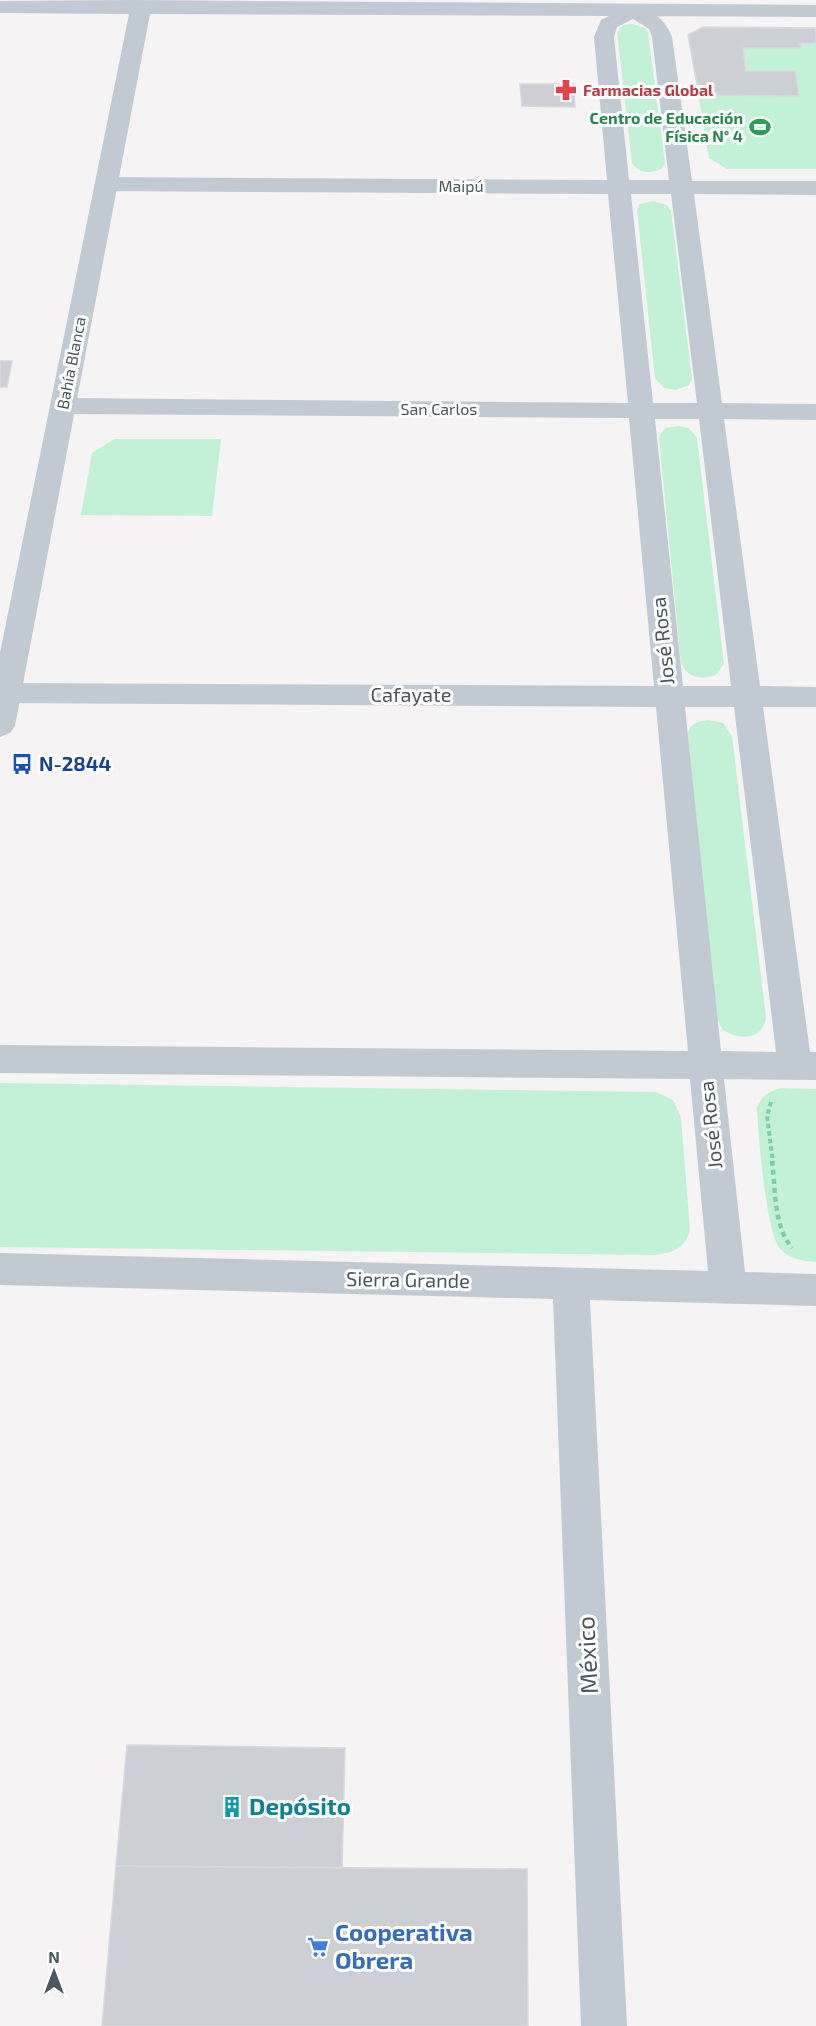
<svg xmlns="http://www.w3.org/2000/svg" width="816" height="2026" font-family="'Exo 2',sans-serif">
  <style>
    .green { fill: #c3f1d5 }
    .building { fill: #cdcfd5; stroke: #d7d9de; stroke-width: 1.5 }
    .lines { fill: none; stroke-linecap: round; stroke-linejoin: round }
    .path-far1 { stroke: #7ad0a6; stroke-width: 4; stroke-dasharray: 4.5 3; stroke-linecap: butt }
    .path { stroke: #7ad0a6; stroke-width: 4.5; stroke-dasharray: 5 4; stroke-linecap: butt }
    .minor { fill: #c1cad2; fill-rule: evenodd }
    .tertiary { fill: #c1cad2; fill-rule: evenodd }
    .labels { text-anchor: middle; stroke-width: 6; stroke-linejoin: round; paint-order: stroke }
    .far-health-label { font-size: 16px; font-weight: bold; fill: #be3a42; stroke: #fff; text-anchor: start }
    .far-leisure-label { font-size: 16px; font-weight: bold; fill: #27864d; stroke: #fff; text-anchor: end }
    .far-street-label { font-size: 16px; fill: #4a5661; stroke: #fff }
    .street-label { font-size: 20px; fill: #4a5661; stroke: #fff }
    .transit-label { font-size: 20px; font-weight: bold; fill: #164399; stroke: #fff; text-anchor: start }
    .near-street-label { font-size: 24px; fill: #4a5661; stroke: #fff }
    .near-culture-label { font-size: 24px; font-weight: bold; fill: #0d838f; stroke: #fff; text-anchor: start }
    .near-shop-label { font-size: 24px; font-weight: bold; fill: #366cbe; stroke: #fff; text-anchor: start }
  </style>
  <rect width="100%" height="100%" fill="#f5f3f3"/>
  <path class="green" d="M632,24L645,28L648,32L665,163L663,168C652,174 639,174 632,163L617,32L623,25Z
    M703,27L816,28V169H727L709,158L688,35Z
    M653,201L667,205L671,211L692,379L689,385L675,390L664,388L655,378L637,210L639,204Z
    M678,426L689,428L697,438L724,664L716,675C702,680 687,678 681,663L659,438L660,434L666,428Z
    M114,439H221L212,516L81,515L92,453Z
    M709,720L723,723L732,736L766,1018C762,1041 739,1040 723,1030L716,1017L688,735C689,723 699,721 709,720Z
    M0,1083L656,1092L673,1100L681,1117L690,1230C685,1249 672,1253 654,1255L0,1247Z
    M782,1088L816,1089V1262C804,1261 790,1259 781,1250C766,1236 758,1132 757,1108C762,1095 769,1091 782,1088Z"/>
  <path class="building" d="M703,27L816,28V43H800L801,48H743L746,71H795L799,96L699,95L688,35Z
    M520,84H573L575,107L522,106Z
    M0,361H12L7,387H0Z
    M127,1745L345,1748L342,1868L116,1866Z
    M116,1866L527,1869L528,2026H102Z"/>
  <g class="lines">
    <path class="path-far1" d="M771,1102L767,1116L773,1163"/>
    <path class="path" d="M772,1161C776,1190 773,1225 792,1248"/>
    <path class="minor" d="M633,4C651,8 666,20 672,37L692,181H816V195L694,194L722,403L816,404V420L724,419L760,686L816,687V707H763L810,1052H816V1080L724,1079L745,1272L816,1274V1306L590,1300L627,2026H581L553,1299L0,1285V1253L708,1271L690,1079L0,1073V1045L688,1051L656,707L7,703L0,701V685L7,683L654,686L629,418L63,414L54,412L50,406L54,400L63,398L628,403L608,194L106,191L98,189L95,184L98,179L106,177L607,180L594,37L601,20ZM633,19L649,29L652,37L669,180H629L614,37L617,27ZM631,194H671L697,403H653ZM655,419H699L731,686H683ZM685,707H734L776,1052L721,1051Z"/>
    <path class="tertiary" d="M132,0L816,5V17L150,14L15,726L10,733L0,737V653L129,14L0,13V1Z"/>
  </g>
  <defs>
    <symbol id="pharmacy-bare" viewBox="-9 -9 18 18"><path d="M-2-6h4v4h4v4h-4v4h-4v-4h-4v-4h4Z" fill="#e0444e" stroke="#fff" stroke-width="2.5" paint-order="stroke"/></symbol>
    <symbol id="stadium-bare" viewBox="-9 -9 18 18"><path d="M0-5a6.5 5 0 1 0 0 10a6.5 5 0 1 0 0-10ZM-3.5-1.8h7v3.6h-7Z" fill="#2e9e5b" stroke="#fff" stroke-width="2.5" paint-order="stroke"/></symbol>
    <symbol id="bus-bare" viewBox="-9 -9 18 18"><path d="M-5-6H5V4H4V6H2V4H-2V6H-4V4H-5ZM-3.5-4V0h7V-4ZM-3.5 1.2v1.5H-2V1.2ZM2 1.2v1.5H3.5V1.2Z" fill="#1a4fb4" stroke="#fff" stroke-width="2.5" paint-order="stroke"/></symbol>
    <symbol id="building-bare" viewBox="-9 -9 18 18"><path d="M-4-6H4V6H1V3H-1V6H-4ZM-2.5-4.3h1.7v1.8h-1.7ZM.8-4.3h1.7v1.8H.8ZM-2.5-1h1.7V.8h-1.7ZM.8-1h1.7V.8H.8Z" fill="#0f9aa8" stroke="#fff" stroke-width="2.5" paint-order="stroke"/></symbol>
    <symbol id="supermarket-bare" viewBox="-9 -9 18 18"><path d="M-6-5.5h2.5l.6 2H6L4.5 2H-2.5L-4.4-4H-6ZM-1.5 3.2a1.3 1.3 0 1 0 .1 0ZM3 3.2a1.3 1.3 0 1 0 .1 0Z" fill="#3f7fe0" stroke="#fff" stroke-width="2.5" paint-order="stroke"/></symbol>
  </defs>
  <g fill-rule="evenodd">
    <use href="#pharmacy-bare" x="551" y="75" width="30" height="30"/>
    <use href="#stadium-bare" x="745" y="112" width="30" height="30"/>
    <use href="#bus-bare" x="7" y="749" width="30" height="30"/>
    <use href="#building-bare" x="217" y="1792" width="30" height="30"/>
    <use href="#supermarket-bare" x="303" y="1932" width="30" height="30"/>
  </g>
  <g class="labels">
    <g class="far-health-label">
      <text x="583" y="96">Farmacias Global</text>
    </g>
    <g class="far-leisure-label">
      <text x="743" y="124">Centro de Educación<tspan x="743" dy="18">Física N° 4</tspan></text>
    </g>
    <g class="far-street-label">
      <text x="461" y="192">Maipú</text>
      <text transform="translate(71 363) rotate(-79)" y="6">Bahía Blanca</text>
      <text x="439" y="415">San Carlos</text>
    </g>
    <g class="street-label">
      <text transform="translate(663 641) rotate(-96)" y="7">José Rosa</text>
      <text x="411" y="702">Cafayate</text>
      <text transform="translate(711 1125) rotate(-96)" y="7">José Rosa</text>
      <text transform="translate(408 1280) rotate(1)" y="7">Sierra Grande</text>
    </g>
    <g class="transit-label">
      <text x="39" y="771">N-2844</text>
    </g>
    <g class="near-street-label">
      <text transform="translate(588 1655) rotate(-93)" y="8">México</text>
    </g>
    <g class="near-culture-label">
      <text x="249" y="1815">Depósito</text>
    </g>
    <g class="near-shop-label">
      <text x="335" y="1941">Cooperativa<tspan x="335" dy="28">Obrera</tspan></text>
    </g>
  </g>
  <g transform="translate(54 1972)" stroke="#ffffff" stroke-width="4.5" paint-order="stroke">
  <path d="M0-4.5L10 22L0 15L-10 22Z" fill="#4a5661"/>
  <text y="-9" font-size="16" font-weight="bold" text-anchor="middle" fill="#4a5661">N</text>
  </g>
</svg>
